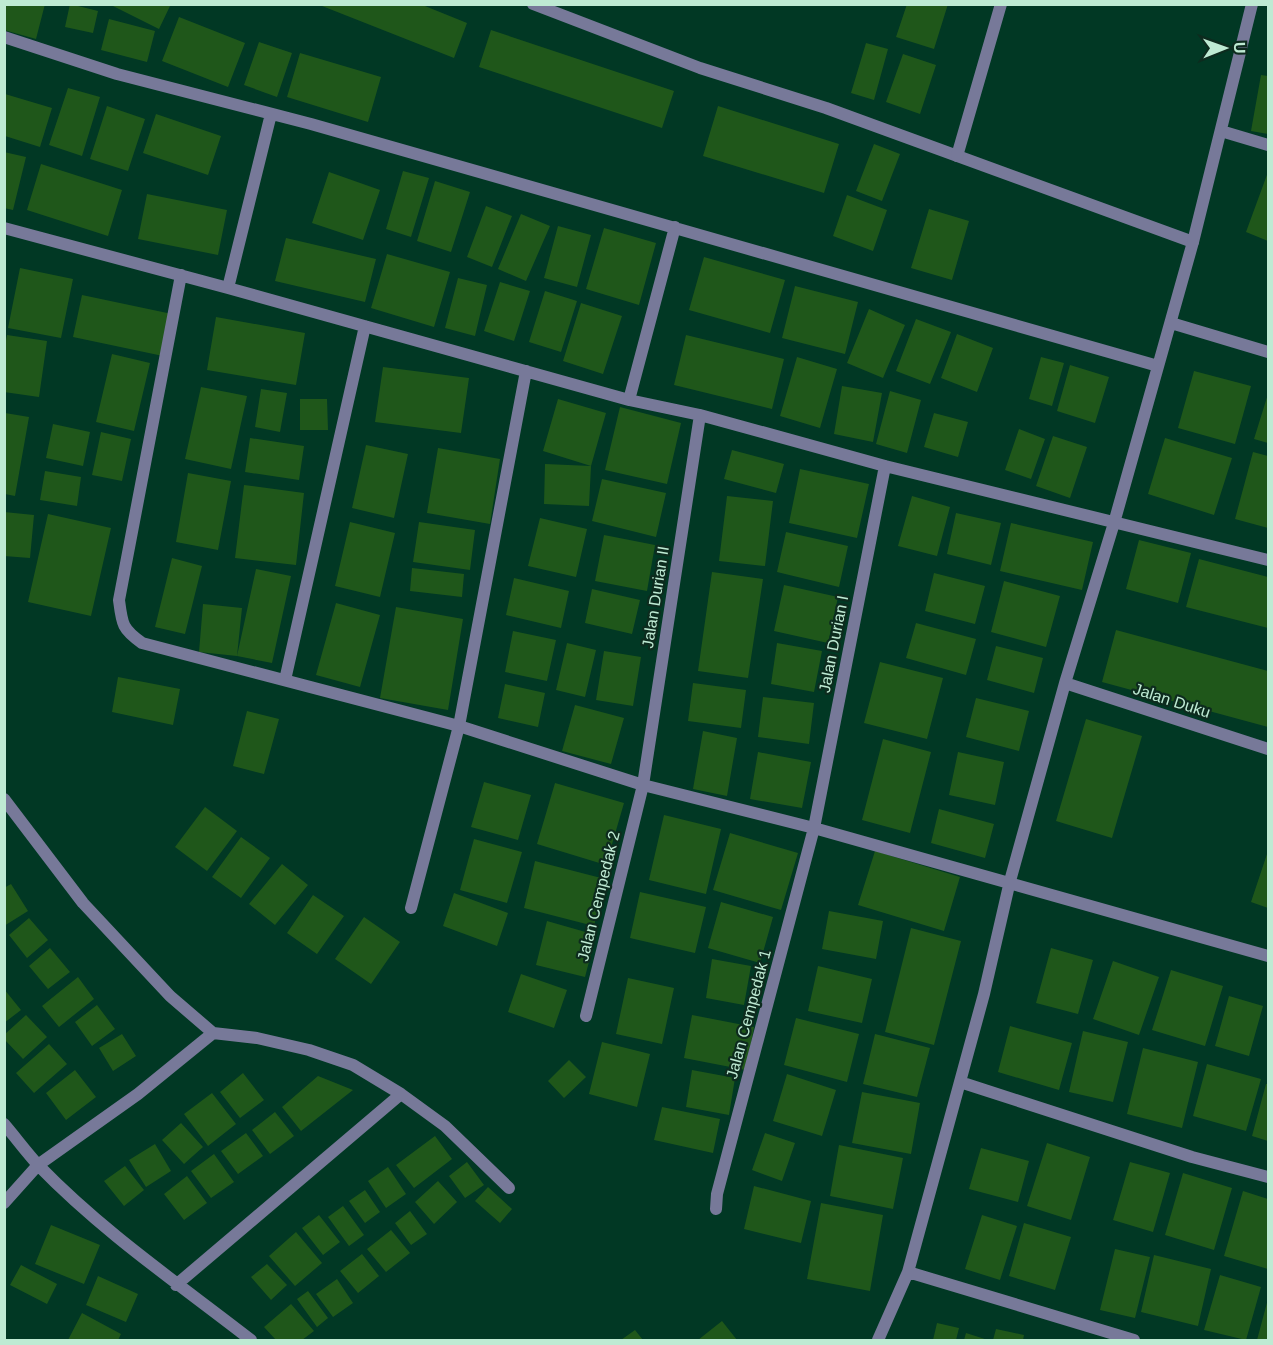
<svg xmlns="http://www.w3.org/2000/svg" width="1273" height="1345" font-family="Helvetica,sans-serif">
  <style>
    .building { fill: #1f571a }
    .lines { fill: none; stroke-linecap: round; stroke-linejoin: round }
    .service { stroke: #777999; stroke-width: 12 }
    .minor { stroke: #777999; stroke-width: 12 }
    .labels { text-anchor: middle; stroke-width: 4.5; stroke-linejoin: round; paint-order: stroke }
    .street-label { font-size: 16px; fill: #beead3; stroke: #0d2b1e }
  </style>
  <rect width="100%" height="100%" fill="#013824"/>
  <path class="building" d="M4,4H45L36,39L4,30Z
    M70,4L98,11L93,33L65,27Z
    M109,4H167L170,6L159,29Z
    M317,4H420L467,23L454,58Z
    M907,4H948L934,49L896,37Z
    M179,17L245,43L228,87L162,61Z
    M109,19L155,31L147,62L101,50Z
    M491,30L674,91L662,128L479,67Z
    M259,42L292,53L277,97L244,85Z
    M866,43L888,49L874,100L851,93Z
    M300,53L381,77L368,122L287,97Z
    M903,54L936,65L920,114L886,102Z
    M1261,75L1268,76V134L1251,131Z
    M68,88L100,97L82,156L49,145Z
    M5,94L52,108L40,147L5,136Z
    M107,106L145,119L128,171L90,159Z
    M718,106L839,144L824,193L703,156Z
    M156,114L221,136L208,175L143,153Z
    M874,144L900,154L882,201L856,191Z
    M4,152L26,157L13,210L4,208Z
    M41,164L122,190L108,236L27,210Z
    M403,171L429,178L411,237L386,229Z
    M329,172L380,190L363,240L312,223Z
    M1268,172V241L1246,232Z
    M435,181L470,192L451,252L417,241Z
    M147,194L227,210L218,255L138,239Z
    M847,195L887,210L873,251L833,236Z
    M486,206L512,216L492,267L467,257Z
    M929,209L969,221L952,280L911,268Z
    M521,214L550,226L526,281L498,269Z
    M558,226L591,235L577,287L544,278Z
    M604,228L656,243L639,305L586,289Z
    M286,238L376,259L365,302L275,281Z
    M387,254L450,272L434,327L371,308Z
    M704,257L785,280L770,333L689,310Z
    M20,268L73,279L61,338L8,328Z
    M458,278L487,285L475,336L445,328Z
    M500,282L530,291L514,341L484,331Z
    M795,286L858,302L845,354L782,338Z
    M545,291L577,301L561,352L529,342Z
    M82,295L172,314L163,356L73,337Z
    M581,303L622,316L603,374L563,361Z
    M869,309L905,325L883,378L847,363Z
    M216,317L305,333L296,385L207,370Z
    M916,319L951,332L930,384L896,371Z
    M957,334L993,348L977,392L941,378Z
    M7,335L47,341L39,397L4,392V351Z
    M686,335L784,359L772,409L674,385Z
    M112,354L150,363L134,431L96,422Z
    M797,357L837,369L820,428L780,416Z
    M1041,357L1064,363L1052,406L1029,399Z
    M1070,365L1109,377L1095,423L1057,411Z
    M383,367L469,378L461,433L375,422Z
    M1194,371L1251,386L1235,444L1178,428Z
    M842,386L882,393L873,442L834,434Z
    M201,387L247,396L231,469L185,459Z
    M261,389L287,393L280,432L255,427Z
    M890,391L921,400L907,453L876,444Z
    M1268,394V443L1254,439Z
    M300,399H327L328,430H300Z
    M558,399L606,413L591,466L543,451Z
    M620,407L681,423L667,484L605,470Z
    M5,413L29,417L15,496L5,494Z
    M934,413L968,422L958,457L924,447Z
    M53,424L90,432L83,466L46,458Z
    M1019,429L1045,439L1031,479L1005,470Z
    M101,432L131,439L122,481L92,475Z
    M1053,436L1087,447L1070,498L1036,486Z
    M250,438L304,446L299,480L245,472Z
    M1165,438L1232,458L1214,515L1148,494Z
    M366,445L408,454L394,518L352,508Z
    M438,448L500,459L490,524L427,513Z
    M732,450L784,464L776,493L724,479Z
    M1253,452L1268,456V528L1235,519Z
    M545,464L591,466L589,506L544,504Z
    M800,469L869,484L857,538L789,523Z
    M45,471L81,477L77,506L40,500Z
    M188,473L231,481L218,550L176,542Z
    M602,479L666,493L656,537L592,521Z
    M244,485L304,493L296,565L235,558Z
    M727,496L773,501L765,566L719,561Z
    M912,496L950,507L937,556L898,546Z
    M4,512L34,515L30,558L4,556Z
    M956,513L1001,523L991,565L947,554Z
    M48,514L111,528L91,616L28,602Z
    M540,518L587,529L576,577L528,566Z
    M350,522L395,533L380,597L335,586Z
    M419,522L475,530L470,570L413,562Z
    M1011,523L1093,542L1082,590L1000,571Z
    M786,532L848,546L839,587L777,572Z
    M604,535L655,545L647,591L595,581Z
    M1139,540L1191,553L1178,603L1126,589Z
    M172,558L202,566L185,634L155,627Z
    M1199,559L1268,577V628L1186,607Z
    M412,568L464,574L462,597L410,591Z
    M256,569L291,576L272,663L237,656Z
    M712,572L763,579L748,678L698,671Z
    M934,573L985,586L975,624L925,611Z
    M514,578L569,591L561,628L506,615Z
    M1004,581L1060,596L1046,647L991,632Z
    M784,585L838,597L828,643L774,631Z
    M592,589L640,600L632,634L585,623Z
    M336,603L380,615L360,687L316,675Z
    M203,604L242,608L237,656L199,652Z
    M396,607L463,619L448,710L380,698Z
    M916,623L976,639L966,675L906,658Z
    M1116,630L1268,671V727L1102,682Z
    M513,631L556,640L547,681L505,672Z
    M567,643L596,650L585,697L556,690Z
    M777,643L822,651L814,692L771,684Z
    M996,646L1043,658L1034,693L987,680Z
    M604,651L641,657L633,706L596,700Z
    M880,662L943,678L927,739L864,723Z
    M118,677L180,689L173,725L112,712Z
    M693,683L746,690L741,728L688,721Z
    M505,684L545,693L538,727L498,718Z
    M763,697L814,703L809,744L758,737Z
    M976,698L1029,711L1019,751L966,737Z
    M575,705L624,718L611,764L562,751Z
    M247,711L279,719L264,774L233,766Z
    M1086,719L1142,736L1112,838L1056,821Z
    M703,731L737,738L727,796L693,789Z
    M883,739L931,752L910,833L862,820Z
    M758,752L811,762L802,808L750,799Z
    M958,752L1004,762L995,805L949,795Z
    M484,782L531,795L518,840L471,827Z
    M555,783L624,803L606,865L537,844Z
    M205,807L237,831L207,871L175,847Z
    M939,809L994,824L985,858L931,843Z
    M664,815L721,829L706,894L649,880Z
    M730,833L798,853L781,910L713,890Z
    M241,837L270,858L241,898L212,877Z
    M474,839L522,852L507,903L460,890Z
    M875,851L960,877L944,931L858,905Z
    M1268,851V908L1251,902Z
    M535,861L605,879L594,926L524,908Z
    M282,864L308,885L275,925L249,904Z
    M11,884L28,911L4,926V888Z
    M640,892L706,907L695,953L630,938Z
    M454,893L508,913L497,946L443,926Z
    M313,895L344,916L317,954L287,933Z
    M721,902L773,917L760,963L708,948Z
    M829,911L883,921L876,959L822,949Z
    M364,917L400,942L371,984L335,959Z
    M29,918L48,940L27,958L9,935Z
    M547,921L596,935L585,977L536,965Z
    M911,928L961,941L934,1045L885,1032Z
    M50,948L70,972L48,989L29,966Z
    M1051,948L1093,960L1078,1014L1036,1003Z
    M712,959L751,966L744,1005L706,998Z
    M1113,961L1159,977L1139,1035L1093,1019Z
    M818,966L872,979L862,1023L808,1011Z
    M1171,970L1223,986L1205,1046L1152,1030Z
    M521,974L567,990L554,1028L508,1012Z
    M78,977L94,999L59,1027L42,1006Z
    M628,978L674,988L662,1044L616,1034Z
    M4,989L21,1010L4,1023Z
    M1229,996L1263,1006L1249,1056L1215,1046Z
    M97,1005L115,1029L92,1046L75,1022Z
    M26,1015L47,1037L23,1059L4,1039V1035Z
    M692,1015L754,1027L746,1070L684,1058Z
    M796,1018L859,1034L847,1082L784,1065Z
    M1010,1026L1072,1043L1059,1090L998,1072Z
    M1083,1031L1128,1042L1113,1102L1069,1092Z
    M122,1034L136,1056L113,1071L99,1048Z
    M875,1034L930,1048L917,1097L863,1084Z
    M602,1042L650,1054L637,1107L589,1094Z
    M49,1044L67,1064L34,1093L16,1073Z
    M1143,1048L1198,1062L1182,1128L1127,1114Z
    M569,1060L586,1077L564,1098L548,1081Z
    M1207,1064L1261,1079L1246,1131L1193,1116Z
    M75,1070L96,1097L66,1120L46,1093Z
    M692,1070L735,1078L729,1115L686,1107Z
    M243,1073L264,1100L240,1118L220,1092Z
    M787,1074L836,1090L822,1136L773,1121Z
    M318,1076L353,1090L301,1131L282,1107Z
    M1266,1084H1268V1141L1252,1136Z
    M862,1092L920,1103L911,1154L852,1143Z
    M212,1093L236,1124L208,1146L184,1114Z
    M662,1107L720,1119L713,1153L654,1140Z
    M275,1112L294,1136L270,1154L252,1130Z
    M181,1123L203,1147L184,1164L162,1140Z
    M246,1133L263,1156L238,1174L221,1151Z
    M765,1133L795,1143L782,1181L752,1170Z
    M435,1136L452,1159L414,1188L396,1165Z
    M1047,1143L1090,1157L1071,1220L1027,1206Z
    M155,1144L171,1171L146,1187L129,1160Z
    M839,1145L903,1158L893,1209L830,1196Z
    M981,1148L1029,1161L1018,1202L969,1189Z
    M214,1154L234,1182L211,1198L191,1171Z
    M467,1162L484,1185L465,1198L449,1176Z
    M1130,1162L1170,1173L1153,1232L1113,1220Z
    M125,1166L144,1190L124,1206L104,1181Z
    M388,1167L406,1194L386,1208L368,1181Z
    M1183,1173L1232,1188L1214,1250L1165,1235Z
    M187,1176L207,1203L184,1220L164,1194Z
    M438,1181L457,1202L434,1224L415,1202Z
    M754,1186L811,1201L801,1243L744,1229Z
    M488,1187L512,1209L500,1223L475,1201Z
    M365,1190L380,1212L365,1223L349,1201Z
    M1243,1191L1268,1199V1269L1224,1256Z
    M821,1203L883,1215L870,1291L807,1279Z
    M343,1206L364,1235L349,1246L328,1217Z
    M410,1211L427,1234L411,1245L395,1223Z
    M319,1215L340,1242L323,1255L302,1228Z
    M982,1215L1017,1226L1000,1280L965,1269Z
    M1024,1223L1071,1237L1055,1290L1009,1276Z
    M51,1225L100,1245L84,1284L35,1264Z
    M391,1230L410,1253L386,1272L367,1249Z
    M296,1232L322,1263L295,1286L269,1256Z
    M1115,1249L1150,1257L1135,1318L1100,1310Z
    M362,1254L379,1276L358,1293L340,1271Z
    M1154,1255L1211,1269L1198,1326L1141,1312Z
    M267,1264L287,1285L271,1300L251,1277Z
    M21,1265L57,1284L47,1304L10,1285Z
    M1220,1275L1261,1287L1246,1340L1204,1330Z
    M98,1276L138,1294L126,1322L86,1305Z
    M337,1279L353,1303L333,1317L316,1294Z
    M308,1291L328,1318L317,1327L297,1299Z
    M1268,1299V1340H1257Z
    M291,1304L314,1331L302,1340H276L264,1327Z
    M82,1313L121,1334L118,1340H68Z
    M722,1321L737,1340H698Z
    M937,1323L959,1328L956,1340H933Z
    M996,1329L1024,1335L1023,1340H993Z
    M635,1330L643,1340H621Z
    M966,1333L988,1340H964Z"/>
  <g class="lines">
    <path class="service" d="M533,4L700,68L826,108L1193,242"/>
    <path class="minor" d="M4,37L117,74L311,124L1158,366
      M1221,131L1268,145
      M957,156L1001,4
      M4,228L228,288L629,400L700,415L885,466L1268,560
      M181,275L119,600C122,624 122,629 142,643L459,726L643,785L814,828L1268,956
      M228,288L271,114
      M1171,323L1268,352
      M629,400L675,227
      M285,680L365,326
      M1065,683L1268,749
      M4,799L83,903L170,996L213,1033L257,1038L309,1050L353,1065L401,1094L445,1126L509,1188
      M411,908L459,726L526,371
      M586,1016L643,785L700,415
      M960,1082L1192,1157L1268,1177
      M4,1124C16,1138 27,1153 39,1166C103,1232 179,1284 251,1340
      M4,1203L38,1165L138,1094L213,1033
      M716,1209L717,1194L814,828L885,466
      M908,1272L1134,1340
      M176,1285L401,1094
      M878,1340L908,1272L984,994L1010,881L1065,683L1114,523L1193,242L1252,4"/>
  </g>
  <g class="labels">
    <g class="street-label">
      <text transform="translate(655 597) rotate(-81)" y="6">Jalan Durian II</text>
      <text transform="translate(833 644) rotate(-79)" y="6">Jalan Durian I</text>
      <text transform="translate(1172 700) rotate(18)" y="6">Jalan Duku</text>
      <text transform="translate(598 896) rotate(-76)" y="6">Jalan Cempedak 2</text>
      <text transform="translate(748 1014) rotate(-75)" y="6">Jalan Cempedak 1</text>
    </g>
  </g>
  <rect width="1273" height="1345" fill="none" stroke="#beead3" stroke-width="12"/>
  <g transform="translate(1225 48) rotate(89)" stroke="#0d2b1e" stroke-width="4.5" paint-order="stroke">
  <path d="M0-4.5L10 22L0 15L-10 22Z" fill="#beead3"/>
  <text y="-9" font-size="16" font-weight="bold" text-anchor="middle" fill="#beead3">U</text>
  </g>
</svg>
